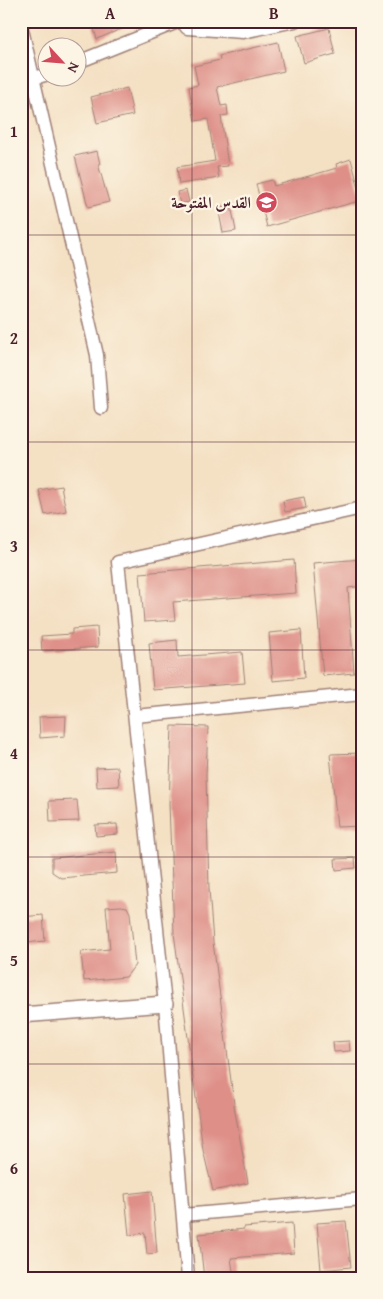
<svg xmlns="http://www.w3.org/2000/svg" width="383" height="1299" font-family="'Gentium Book Plus',Amiri,serif">
  <style>
    .building { fill: #de8f88 }
    .lines { fill: none; stroke-linecap: round; stroke-linejoin: round }
    .minor-casing { stroke: #9f8077; stroke-width: 15 }
    .tertiary-casing { stroke: #9f8077; stroke-width: 18 }
    .minor { stroke: #fff; stroke-width: 12 }
    .tertiary { stroke: #fff; stroke-width: 15 }
    .grid { fill: none; stroke: #4a1f2b; stroke-width: 1; stroke-opacity: 0.55 }
    .labels { text-anchor: middle; stroke-width: 4.5; stroke-linejoin: round; paint-order: stroke }
    .poi-label { font-size: 16px; font-weight: bold; fill: #4a1f2b; stroke: #fcf5e5; text-anchor: end }
    .neatline { fill: none; stroke: #4a1f2b; stroke-width: 2 }
    .grid-label { font-size: 16px; text-anchor: middle; font-weight: bold; fill: #4a1f2b }
  </style>
  <rect width="100%" height="100%" fill="#fcf5e5"/>
  <filter id="ink" filterUnits="userSpaceOnUse"><feTurbulence type="fractalNoise" baseFrequency=".02" numOctaves="2"/><feDisplacementMap in="SourceGraphic" scale="10" xChannelSelector="R" yChannelSelector="G"/><feConvolveMatrix kernelMatrix="1 2 1 2 8 2 1 2 1" color-interpolation-filters="sRGB"/></filter>
  <filter id="wash" filterUnits="userSpaceOnUse"><feTurbulence type="fractalNoise" baseFrequency=".0096" numOctaves="4" result="noise"/><feDisplacementMap in="SourceGraphic" scale="20" xChannelSelector="R" yChannelSelector="G"/><feGaussianBlur stdDeviation="1.12" result="paint"/><feColorMatrix in="noise" values="0 0 0 0 0 0 0 0 0 0 0 0 0 0 0 0 0 1.4 0 .05"/><feComposite in="paint" operator="in"/></filter>
  <g filter="url(#wash)">
    <rect width="100%" height="100%" fill="#f4e0c3"/>
    <g id="blocks">
      <path class="building" d="M107,21H138V22L97,39L93,26Z
        M329,28L335,54L304,63L297,36Z
        M278,42L284,71L217,87L221,106L227,105L228,115L221,116L228,166L217,167L219,178L179,184L177,167L215,161L208,119L195,121L189,87L198,85L194,66L220,60L219,56Z
        M127,88L133,115L97,123L91,97Z
        M97,151L100,164H98L109,202L88,207L75,156Z
        M351,159L362,200L267,227L256,184L272,180L274,186L337,168L336,164Z
        M186,190L189,202L180,204L177,192Z
        M231,205L236,231L223,233L218,207Z
        M61,486L66,511L45,515L39,490Z
        M304,497L306,508L285,512L283,501Z
        M362,559V586L348,588L354,673L323,676L313,563Z
        M294,560L296,593L173,602L175,620L144,622L140,573Z
        M97,627L98,647L42,651L41,636L72,634V629Z
        M301,630L304,678L273,681L269,633Z
        M177,640L178,657L242,652L245,683L153,690L149,643Z
        M66,716L65,736L40,738L39,717Z
        M172,726L208,727L206,775L209,889L213,942L235,1112L248,1183L213,1191L203,1150L174,933L169,804Z
        M362,753V826L337,827L330,754Z
        M118,767L119,786L97,787L96,768Z
        M77,800L79,821L50,822L49,801Z
        M117,824L118,834L96,836L95,825Z
        M116,852L117,873L61,878L52,872V858Z
        M355,858L356,868L336,870L335,859Z
        M121,906L127,907L130,913L135,965L126,977L84,981L81,952L110,949L106,907Z
        M43,915L45,941L25,943L22,917Z
        M349,1041L350,1051L334,1052L333,1042Z
        M152,1191L157,1253L147,1254L145,1233L129,1235L125,1194Z
        M346,1221L351,1267L321,1270L317,1223Z
        M292,1223L294,1253L231,1258L234,1278H204L199,1234L244,1229V1227Z"/>
    </g>
  </g>
  <g filter="url(#ink)">
    <use href="#blocks" fill-opacity="0" stroke="#9f8077" stroke-width="1"/>
    <g class="lines">
      <defs>
        <path id="minor" d="M182,21L187,28L243,32L295,21
          M21,25L97,355L101,408
          M78,62L180,21
          M21,82L48,74
          M135,716L362,694
          M183,1215L362,1199
          M188,1278L165,1004L118,562L362,508"/>
        <path id="tertiary" d="M21,1015L165,1004"/>
      </defs>
      <use href="#minor" class="minor-casing"/>
      <use href="#tertiary" class="tertiary-casing"/>
      <use href="#minor" class="minor"/>
      <use href="#tertiary" class="tertiary"/>
    </g>
  </g>
  <path class="grid" d="M192,21V1278M21,235H362M21,442H362M21,650H362M21,857H362M21,1064H362"/>
  <defs>
    <symbol id="school-disc" viewBox="-11 -11 22 22"><circle r="9.5" fill="#d1495b" stroke="#fcf5e5"/><path d="M0-5L7-2L0 1L-7-2ZM-4 1L0 2.5L4 1V4Q0 6-4 4Z" fill="#fff"/></symbol>
  </defs>
  <g fill-rule="evenodd">
    <use href="#school-disc" x="254" y="190" width="25" height="25"/>
  </g>
  <g class="labels">
    <g class="poi-label">
      <text x="251" y="208">القدس المفتوحة</text>
    </g>
  </g>
  <rect width="383" height="1299" fill="none" stroke="#fcf5e5" stroke-width="55"/>
  <g transform="translate(62 62) rotate(116)"><circle r="24" fill="#fcf5e5" stroke="#b59f9b"/>
  <path d="M0-4L9 19L0 12L-9 19Z" fill="#d1495b"/>
  <text y="-8" font-size="14" font-weight="bold" text-anchor="middle" fill="#4a1f2b">N</text>
  </g>
  <rect x="28" y="28" width="328" height="1244" class="neatline"/>
  <g class="grid-label">
    <text x="110" y="19">A</text>
    <text x="274" y="19">B</text>
    <text x="14" y="137">1</text>
    <text x="14" y="344">2</text>
    <text x="14" y="552">3</text>
    <text x="14" y="759">4</text>
    <text x="14" y="966">5</text>
    <text x="14" y="1174">6</text>
  </g>
</svg>
